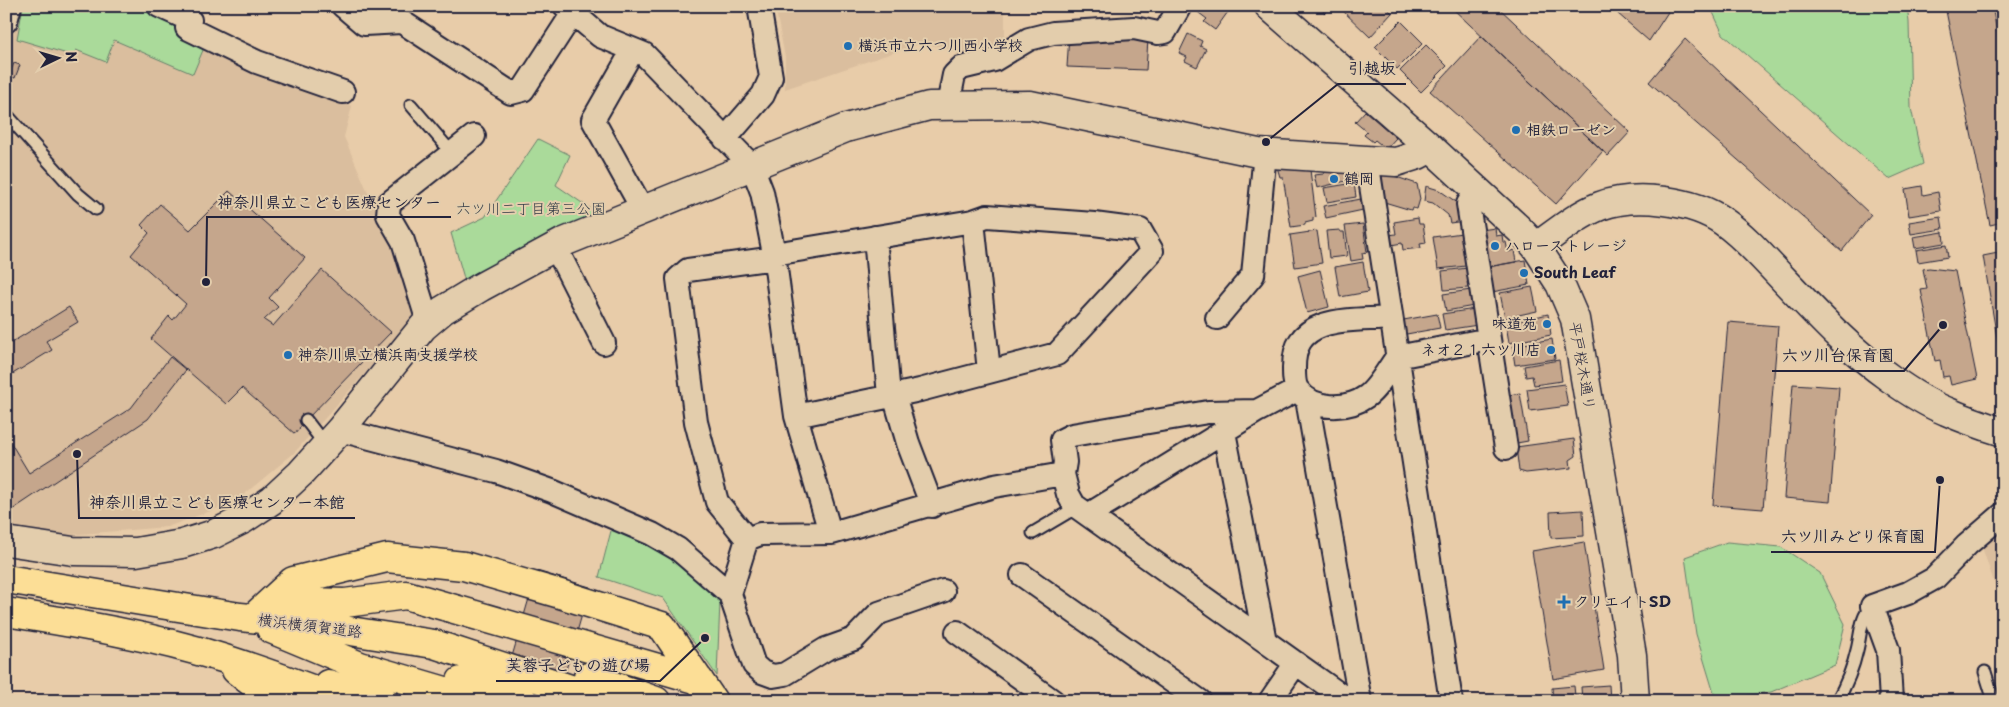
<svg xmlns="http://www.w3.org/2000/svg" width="2009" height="707" font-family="'Playpen Sans','Klee One',sans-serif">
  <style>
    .built { fill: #dabe9e }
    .green { fill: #aada9a; stroke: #667e6a }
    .building { fill: #c5a68c; stroke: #22223b }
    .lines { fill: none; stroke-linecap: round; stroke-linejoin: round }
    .service-casing { stroke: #22223b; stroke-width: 15 }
    .minor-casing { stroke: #22223b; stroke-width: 26 }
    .tertiary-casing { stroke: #22223b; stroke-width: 31 }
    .secondary-casing { stroke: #22223b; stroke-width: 31 }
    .motorway-casing { stroke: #22223b; stroke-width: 31 }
    .service { stroke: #e3cdac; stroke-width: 11 }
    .minor { stroke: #e3cdac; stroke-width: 22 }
    .tertiary { stroke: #e3cdac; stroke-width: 28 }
    .secondary { stroke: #e3cdac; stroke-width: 28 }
    .motorway { stroke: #fcde96; stroke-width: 28 }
    .poi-dot { fill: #1f6fb2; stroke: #e3cdac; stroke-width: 2 }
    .labels { text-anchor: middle; stroke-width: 4; stroke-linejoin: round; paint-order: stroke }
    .poi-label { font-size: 15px; font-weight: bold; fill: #22223b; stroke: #e3cdac; text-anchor: start }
    .park-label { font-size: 15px; fill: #363e49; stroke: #e3cdac }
    .street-label { font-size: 15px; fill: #22223b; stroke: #e3cdac }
    .leader { fill: none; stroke: #22223b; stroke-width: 2 }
    .callout-dot { fill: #22223b; stroke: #e3cdac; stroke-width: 2 }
    .callout-label { font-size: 16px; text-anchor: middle; font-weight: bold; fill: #22223b; stroke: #e3cdac; stroke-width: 4; stroke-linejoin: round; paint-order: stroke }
  </style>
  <rect width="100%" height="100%" fill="#e8cca9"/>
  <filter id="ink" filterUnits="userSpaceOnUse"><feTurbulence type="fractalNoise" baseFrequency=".02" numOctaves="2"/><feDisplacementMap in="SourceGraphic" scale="10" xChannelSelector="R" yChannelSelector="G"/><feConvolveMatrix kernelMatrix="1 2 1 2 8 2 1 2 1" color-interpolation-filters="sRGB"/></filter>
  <g filter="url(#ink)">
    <path class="built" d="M6,6H144L206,43L352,106L344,137L377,213L397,245L414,318L294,453L235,502L167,527L56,536L6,526Z
      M775,6H1005V38L987,49L959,55L953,50L922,43L785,89V57Z
      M2003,526V597L1996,588L1982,547Z"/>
    <path class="green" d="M23,6H144L174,18L206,43L193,74L114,40L106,62L76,50L74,56L17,39Z
      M1710,6H1907L1909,22L1911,108L1923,164L1889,179L1723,34Z
      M538,139L570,155L556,185L598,214L466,285L451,233L485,217Z
      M612,527L673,555L720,601L717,676L663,598L599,577Z
      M1727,542L1781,547L1820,573L1845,624L1835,665L1771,692L1716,700L1696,634L1685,557Z"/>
    <path class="building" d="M1198,6H1226L1230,9L1215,30L1204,22L1207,19L1195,10Z
      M1318,6H1332L1325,13Z
      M1341,6H1385L1392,13L1370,37L1340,8Z
      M1450,6H1497L1630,132L1608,156Z
      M1609,6H1662L1668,12L1649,41Z
      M1945,6H1992L2003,62V222L1990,225Z
      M1401,21L1423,43L1397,69L1375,47Z
      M1188,34L1202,41L1200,46L1206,49L1197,67L1185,61L1187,57L1179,53Z
      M1069,35L1148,39L1146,70L1067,67Z
      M1481,36L1603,151L1556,204L1430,91Z
      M1685,39L1871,215L1842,251L1649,82Z
      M1426,45L1447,66L1421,92L1400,71Z
      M14,63L20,65L15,78L9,76Z
      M1365,111L1396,138L1386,149L1375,140L1373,142L1364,135L1367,132L1355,122Z
      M1277,167L1310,170L1316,217L1313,218V221L1305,223V225L1291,227L1283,177H1280Z
      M1348,168L1350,180L1317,188L1314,175L1324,174V169Z
      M1382,172L1417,184L1420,199L1417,209L1412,208L1411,210L1381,201L1379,184Z
      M1354,183L1356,197L1327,202L1324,188Z
      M1426,186L1439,190L1462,206L1464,221L1450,223L1448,215L1433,203L1424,201Z
      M1922,186L1923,195L1938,192L1941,211L1909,216L1905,189Z
      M229,191L305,258L269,298L278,307L264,320L273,326L322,270L391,332L306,420L295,434L242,388L226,404L151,339L169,316L173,320L186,304L131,255L149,233L141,225L160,204L190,230Z
      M1361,199L1363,210L1326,218L1323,206Z
      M1941,217L1943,229L1911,234L1909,222Z
      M1418,218L1419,224H1423L1426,243L1420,244L1421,248L1403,250L1402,243L1391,245L1389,235L1396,234L1394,222Z
      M1363,224L1367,252L1362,253L1363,259L1351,261L1345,226Z
      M1495,228L1496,236L1502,235L1503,242H1506L1508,252L1514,250L1516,262L1488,267L1481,230Z
      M1340,230V232H1344L1347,256L1329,258L1326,231Z
      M1317,231L1322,263L1295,267L1290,235Z
      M1943,232L1944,243L1915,248L1913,237Z
      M1462,233L1466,266L1438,269L1433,237Z
      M1946,245L1948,257L1918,262L1916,250Z
      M2003,252V373L1983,256Z
      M1525,260L1529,285L1492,292L1488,267Z
      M1363,262L1368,292L1340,297L1335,267Z
      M1468,268L1470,282H1467L1468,288L1444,290L1442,271Z
      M1929,268L1955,271L1977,379L1951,385L1949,376L1943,377L1940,360L1935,361L1921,290L1927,289L1923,269Z
      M1320,270L1329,307L1307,313L1298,276Z
      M1532,287L1537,311L1505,318L1500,293Z
      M1471,290L1474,306L1446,311L1443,294Z
      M69,307L78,322L46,341L52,350L6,378V346Z
      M1475,309L1478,325L1445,330L1442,314Z
      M1437,314L1440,328L1401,335L1398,321Z
      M1548,314L1551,335L1509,343L1506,324Z
      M1728,322L1778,326L1763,509L1713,505Z
      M1552,339L1555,359L1515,365L1512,346Z
      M170,357L186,370L148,419L6,514V435L29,473L131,408Z
      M1559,360L1562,381L1534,385L1532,376L1526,377L1524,366Z
      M1564,384L1568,406L1530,411L1527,389Z
      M1793,384L1839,387L1830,502L1784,498Z
      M1520,393L1528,441L1517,443L1509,395Z
      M1574,439L1576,456L1570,460L1571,468L1526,473L1519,471L1516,447Z
      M1583,510L1584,536L1551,538L1550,512Z
      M1584,542L1604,670L1553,679L1532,551Z
      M537,571L590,587L557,701H499Z
      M1609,685L1610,701H1582L1581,687Z
      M1574,686L1575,696H1578V701H1553L1552,688Z"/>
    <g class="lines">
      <defs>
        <path id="service" d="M411,105L452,153
          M6,114L78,194L96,209
          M306,420L326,446
          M1033,533L1077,507
          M1985,672L1994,701
          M1837,701C1846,685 1853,668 1857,650C1861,635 1860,617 1872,606"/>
        <path id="minor" d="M159,6L190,20L187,28L257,62L343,92
          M343,6L364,24L402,22L511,93L523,90L573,13
          M565,6L600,36L644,54L752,166L762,192L774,254L796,416L830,532
          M6,21L10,6
          M633,50L593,120L643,210
          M948,105L954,75L961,68L994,60L1029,39L1053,33L1134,28L1158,33L1165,32L1180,6
          M725,139L763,95L771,77L759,6
          M1367,160L1451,701
          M1477,189L1468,204L1506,448
          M973,221L989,371
          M875,237L889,396
          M555,246L604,343
          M774,254L973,221L987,216L1094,224L1140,230L1152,251L1057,354L920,390L796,416
          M1217,318L1253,275L1265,153
          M1391,318C1370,320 1344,318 1323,325C1301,333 1294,346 1294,368C1294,375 1294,385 1298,390C1313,411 1348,410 1367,396C1379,387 1388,369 1397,357L1489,339
          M428,322L403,241L388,215L389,203L474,136
          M894,395L908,443L932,506
          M1307,399L1360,701
          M340,430L496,471L552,491L652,534L678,549L730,594L754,665L762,672L773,676L785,674L826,649L854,639L879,613L943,591
          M1224,432L1265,641
          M1063,474L1065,462L1062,440L1072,435L1208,412L1256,411
          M1088,515L1257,411L1297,390
          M747,539L717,502L696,422L678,279L688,270L775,258
          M1022,575L1200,701
          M730,594L747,539L760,534L832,533L994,486L1063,474L1068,494L1074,505L1349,701
          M957,632L1053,701
          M1270,701L1296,663
          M1891,701L1888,650L1872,606L1908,593L1935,578L1967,545L2003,514"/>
        <path id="tertiary" d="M1536,247C1556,233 1577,215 1600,206C1635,193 1694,200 1724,222C1741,234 1755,249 1769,264C1792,288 1816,314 1840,337C1867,363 1912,397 1946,411C1964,419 1984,426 2003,432
          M6,541L73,551L136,552L182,544L214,534L242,520L272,500L301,473L340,430L423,327L443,310L481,287L564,242L846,128L929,106L1030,105L1258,153L1396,162L1418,155L1431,148"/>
        <path id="secondary" d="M1269,6L1431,148L1520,230L1536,247L1560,284L1575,319L1632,655L1635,701"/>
        <path id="motorway" d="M6,579L240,617L292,622L434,644L607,701
          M272,601L345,603L406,595L699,680
          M6,612C79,624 152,636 222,658C263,671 304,686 344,701
          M253,618L293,581L387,558L464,566L557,593L662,626L713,701
          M271,629L360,666L479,701
          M236,670L275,701
          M588,677L656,701
          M461,681L523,701
          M328,684L384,701"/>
      </defs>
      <use href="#service" class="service-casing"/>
      <use href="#minor" class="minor-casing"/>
      <use href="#tertiary" class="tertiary-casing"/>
      <use href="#secondary" class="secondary-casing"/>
      <use href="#motorway" class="motorway-casing"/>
      <use href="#service" class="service"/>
      <use href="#minor" class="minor"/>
      <use href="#tertiary" class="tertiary"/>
      <use href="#secondary" class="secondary"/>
      <use href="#motorway" class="motorway"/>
    </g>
  </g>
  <g class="poi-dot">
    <circle cx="848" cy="46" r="5"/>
    <circle cx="1516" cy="130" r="5"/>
    <circle cx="1334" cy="179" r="5"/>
    <circle cx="1495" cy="246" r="5"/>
    <circle cx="1524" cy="273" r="5"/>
    <circle cx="1547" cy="324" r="5"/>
    <circle cx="1551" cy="350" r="5"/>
    <circle cx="288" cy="355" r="5"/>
    <path d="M1561.5 594.5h5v5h5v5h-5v5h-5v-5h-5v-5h5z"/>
  </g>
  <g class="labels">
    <g class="poi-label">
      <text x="858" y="51">横浜市立六つ川西小学校</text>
      <text x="1526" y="135">相鉄ローゼン</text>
      <text x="1344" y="184">鶴岡</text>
      <text x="1505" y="251">ハローストレージ</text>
      <text x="1534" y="278">South Leaf</text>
      <text x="1537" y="329" text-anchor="end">味道苑</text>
      <text x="1541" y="355" text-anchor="end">ネオ２１六ツ川店</text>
      <text x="298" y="360">神奈川県立横浜南支援学校</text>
      <text x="1574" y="607">クリエイトSD</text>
    </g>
    <g class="park-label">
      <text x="531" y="214">六ツ川二丁目第三公園</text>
    </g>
    <g class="street-label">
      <text transform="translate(1582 366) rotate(80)" y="5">平戸桜木通り</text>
      <text transform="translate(310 626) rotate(7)" y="5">横浜横須賀道路</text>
    </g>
  </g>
  <path class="leader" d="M1266 142L1338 84H1406M206 282L207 217H451M1943 325L1904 371H1772M77 454L79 518H355M1940 480L1935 552H1771M705 638L660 681H496"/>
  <g class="callout-dot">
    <circle cx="1266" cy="142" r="5"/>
    <circle cx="206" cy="282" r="5"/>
    <circle cx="1943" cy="325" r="5"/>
    <circle cx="77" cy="454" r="5"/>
    <circle cx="1940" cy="480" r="5"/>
    <circle cx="705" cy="638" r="5"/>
  </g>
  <g class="callout-label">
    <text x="1372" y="74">引越坂</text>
    <text x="329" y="208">神奈川県立こども医療センター</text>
    <text x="1838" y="361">六ツ川台保育園</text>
    <text x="217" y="508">神奈川県立こども医療センター本館</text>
    <text x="1853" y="542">六ツ川みどり保育園</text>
    <text x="578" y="671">芙蓉子どもの遊び場</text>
  </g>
  <rect width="2009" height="707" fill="none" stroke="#e3cdac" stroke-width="25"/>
  <rect x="12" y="12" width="1984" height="682" fill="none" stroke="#22223b" stroke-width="2" filter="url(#ink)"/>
  <g transform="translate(58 58) rotate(85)" stroke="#e3cdac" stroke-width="4" paint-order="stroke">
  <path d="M0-4L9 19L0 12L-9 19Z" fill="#22223b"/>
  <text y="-8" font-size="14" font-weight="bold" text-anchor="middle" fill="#22223b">N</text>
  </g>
</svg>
